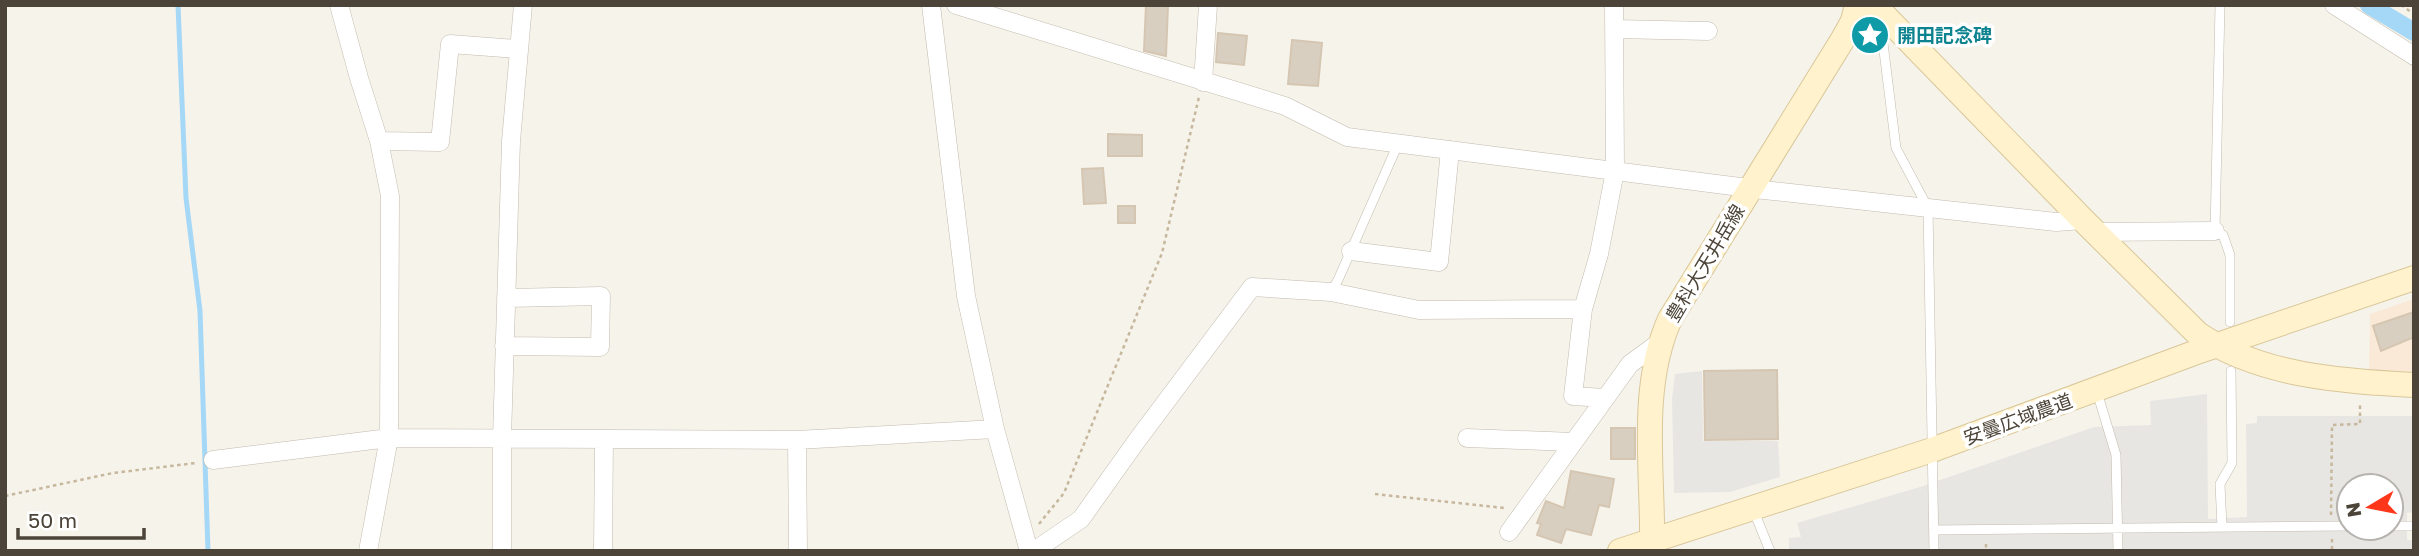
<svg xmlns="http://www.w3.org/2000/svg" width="2419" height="556" font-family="'Golos Text','Noto Sans JP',sans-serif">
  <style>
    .commercial { fill: #f9e9d6 }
    .parking { fill: #e8e6e3; fill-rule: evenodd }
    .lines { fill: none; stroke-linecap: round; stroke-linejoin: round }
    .stream { stroke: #a5d7f6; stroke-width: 5 }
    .canal { stroke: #a5d7f6; stroke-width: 18 }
    .building { fill: #d9cfc0; stroke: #d5c6b2; stroke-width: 2 }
    .lane-casing { stroke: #c3bbad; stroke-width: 10 }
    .street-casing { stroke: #c3bbad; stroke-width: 19 }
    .secondary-casing { stroke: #d9c799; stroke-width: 26 }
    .path { stroke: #c6b79d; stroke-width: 2.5; stroke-dasharray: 3.5 3.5; stroke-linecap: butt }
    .lane { stroke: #fff; stroke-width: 9 }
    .street { stroke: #fff; stroke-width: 18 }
    .secondary { stroke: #fff2cd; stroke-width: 24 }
    .labels { text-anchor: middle; stroke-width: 7; stroke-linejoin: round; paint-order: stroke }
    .culture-label { font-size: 19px; font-weight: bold; fill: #0d838f; stroke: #fff; text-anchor: start }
    .street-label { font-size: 19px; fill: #4c4438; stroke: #fff }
  </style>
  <rect width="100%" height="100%" fill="#f6f3eb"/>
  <path class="commercial" d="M2414,299V374L2369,371L2370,314Z"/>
  <path class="parking" d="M1702,371L1703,441H1778L1780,477L1730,492L1674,493L1672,399L1675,374Z
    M2207,394L2208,519L2247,517L2246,424L2257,423V416H2414V512L2407,513V540H2414V551H1789V538L1801,537L1797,523L1920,487L2094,427L2151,425L2150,401ZM2349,486H2391V528H2349Z"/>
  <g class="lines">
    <path class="stream" d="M178,5L186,198L200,311L208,551"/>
    <path class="canal" d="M2369,5L2414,32"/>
  </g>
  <path class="building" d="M1146,5H1168L1166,56L1144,51Z
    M1218,33L1247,36L1244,65L1216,62Z
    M1292,40L1322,43L1318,86L1288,84Z
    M1108,134L1142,135V156H1108Z
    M1103,168L1106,203L1084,204L1082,169Z
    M1118,206H1135V223H1118Z
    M2414,312V337L2381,351L2373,326Z
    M1777,370L1778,439L1705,440L1704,371Z
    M1611,428H1635V459H1611Z
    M1571,471L1614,479L1609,507L1599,505L1591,535L1566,529L1561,543L1537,535L1541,524L1537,523L1546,501L1564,508Z"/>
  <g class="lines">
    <defs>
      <path id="lane" d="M2220,5L2215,231L2223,235L2230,255V322
        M1882,18L1881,27L1896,148L1928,208L1934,551
        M1331,292L1338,280L1398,144
        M2097,392L2116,455L2118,551
        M1753,509L1770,551
        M2391,526H2414
        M2222,527L2220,484L2232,463L2231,371
        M1934,530L2349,526"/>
      <path id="street" d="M339,5L359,78L379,141L390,196L389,438L368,551
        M931,5L966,296L995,429L1029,551
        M956,5L1285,106L1347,137L1764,190L2056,222L2083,220
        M2334,5L2414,56
        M1614,29L1708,31
        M1203,82L1208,5
        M379,141L440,142L450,44L518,49
        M2094,232L2215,231
        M1351,251L1439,262L1450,150
        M504,346L600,347L601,296L506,298
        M1605,398L1573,396L1583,309L1599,254L1615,171L1614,5
        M1467,438L1574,442
        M797,440L798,551
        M213,460L389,438L797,440L995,429
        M1509,532L1630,364L1660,342
        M502,551V438L511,141L523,5
        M603,551L604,439
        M1034,551L1081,519L1138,439L1252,287L1331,292L1419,310L1583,309"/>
      <path id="secondary" d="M1870,5L1882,13L2083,220L2198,334C2261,376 2340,381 2414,385
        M1620,551L1932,450L2194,353L2414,278
        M1652,551C1654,475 1638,390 1670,319L1843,39L1853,21L1857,5"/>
    </defs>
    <use href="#lane" class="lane-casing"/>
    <use href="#street" class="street-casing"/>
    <use href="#secondary" class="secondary-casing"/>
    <path class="path" d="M2401,5L2414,14
      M1375,494L1504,508
      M5,496L113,473L196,463
      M2331,515L2332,425L2360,424V402
      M1039,524L1064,493L1162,253L1199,97
      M2332,539V551
      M1986,544V551"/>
    <use href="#lane" class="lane"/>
    <use href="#street" class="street"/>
    <use href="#secondary" class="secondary"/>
  </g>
  <defs>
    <symbol id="sight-disc" viewBox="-11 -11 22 22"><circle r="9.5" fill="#0f9aa8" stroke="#fff"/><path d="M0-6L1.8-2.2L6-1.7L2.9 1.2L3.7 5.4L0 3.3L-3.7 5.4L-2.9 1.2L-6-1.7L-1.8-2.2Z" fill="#fff"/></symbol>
  </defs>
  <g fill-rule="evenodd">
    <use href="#sight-disc" x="1848" y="13" width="44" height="44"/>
  </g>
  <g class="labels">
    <g class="culture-label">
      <text x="1897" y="42">開田記念碑</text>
    </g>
    <g class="street-label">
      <text transform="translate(1705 263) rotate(-59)" y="7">豊科大天井岳線</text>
      <text transform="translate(2018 419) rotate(-20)" y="7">安曇広域農道</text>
    </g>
  </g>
  <rect width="2419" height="556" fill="none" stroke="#4c4438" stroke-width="14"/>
  <g transform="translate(2370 507) rotate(260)"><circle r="33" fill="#ffffff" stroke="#b7b4af" stroke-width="2"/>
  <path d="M0-5L12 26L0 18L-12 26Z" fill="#ff371a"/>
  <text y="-10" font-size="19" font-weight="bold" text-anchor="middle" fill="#4c4438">N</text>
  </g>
  <path d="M18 528v10h126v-10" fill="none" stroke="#4c4438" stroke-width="3.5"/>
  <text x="28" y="528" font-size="21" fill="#4c4438" stroke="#ffffff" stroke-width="5" paint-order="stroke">50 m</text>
</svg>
